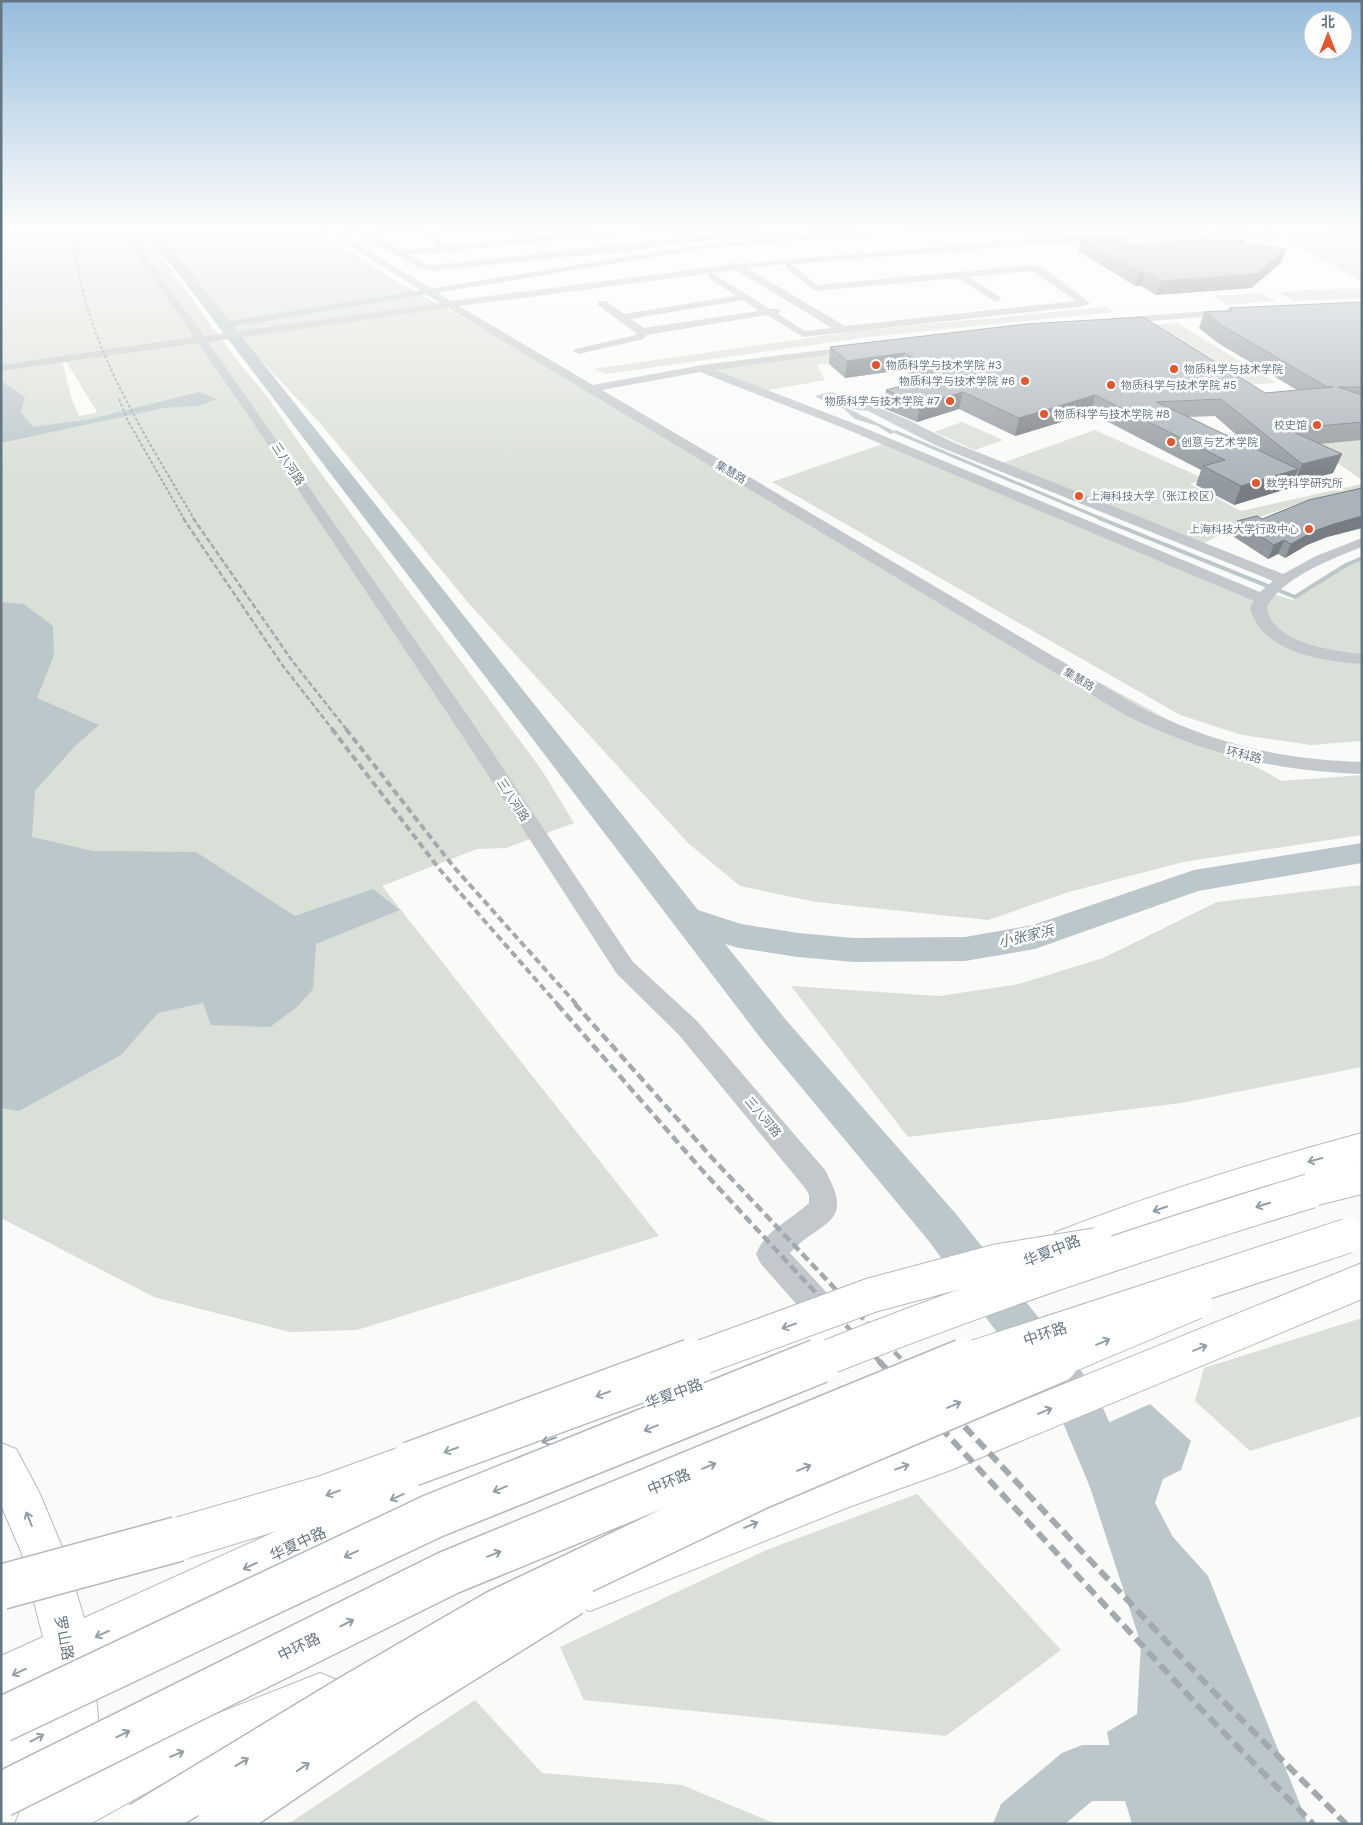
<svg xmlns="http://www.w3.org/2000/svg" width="1363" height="1825" font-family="Inter,'Noto Sans SC',sans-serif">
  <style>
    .green { fill: #dadfd7; fill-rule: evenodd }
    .water { fill: #bbc7cb }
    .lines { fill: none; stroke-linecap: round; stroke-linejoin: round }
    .stream-far1 { stroke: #bbc7cb; stroke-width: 3 }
    .stream { stroke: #bbc7cb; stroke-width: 4 }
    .canal { fill: #bbc7cb; fill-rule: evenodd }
    .river { fill: #bbc7cb; fill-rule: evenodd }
    .major-casing { stroke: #b5babe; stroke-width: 2 }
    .highway-casing { stroke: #b4b9bd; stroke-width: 2 }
    .minor { fill: #c3c8cc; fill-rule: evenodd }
    .major { fill: #fff; fill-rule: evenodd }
    .highway { fill: #fff; fill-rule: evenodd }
    .rail-far4 { stroke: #a2aab0; stroke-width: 2; stroke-dasharray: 3 2; stroke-linecap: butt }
    .rail-far3 { stroke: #a2aab0; stroke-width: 2.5; stroke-dasharray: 5.5 2.5; stroke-linecap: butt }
    .rail-far2 { stroke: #a2aab0; stroke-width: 4; stroke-dasharray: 7 4; stroke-linecap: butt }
    .rail-far1 { stroke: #a2aab0; stroke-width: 4.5; stroke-dasharray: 9 4.5; stroke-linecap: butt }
    .rail { stroke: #a2aab0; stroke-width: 6; stroke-dasharray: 12 6; stroke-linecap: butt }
    .highway-bridge-far1-casing { stroke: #b4b9bd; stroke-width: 36; stroke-linecap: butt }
    .highway-bridge-casing { stroke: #b4b9bd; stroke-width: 47; stroke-linecap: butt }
    .highway-bridge-far1 { stroke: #fff; stroke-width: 34 }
    .highway-bridge { stroke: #fff; stroke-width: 44 }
    .wall { fill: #929a9f; fill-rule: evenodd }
    .shaded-wall { fill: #777d82 }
    .building { fill: #aab3b9; stroke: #777d82 }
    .oneway { stroke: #939fa8 }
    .poi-dot { fill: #e4572e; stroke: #fff; stroke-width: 2 }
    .labels { text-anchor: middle; stroke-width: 5; stroke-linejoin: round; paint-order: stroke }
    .far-poi-label { font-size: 11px; fill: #657683; stroke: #fff; text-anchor: start }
    .far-street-label { font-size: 11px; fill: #657683; stroke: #fff }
    .street-label { font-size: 12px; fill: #657683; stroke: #fff }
    .water-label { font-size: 14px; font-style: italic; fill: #60757c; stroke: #fff }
    .near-street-label { font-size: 15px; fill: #657683; stroke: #fff }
  </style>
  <rect width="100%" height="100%" fill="#fafaf8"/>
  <path class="green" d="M7,230H139L148,241L142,230H314L396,281L564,373L947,600L1282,781L1362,775V835L1183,862L1069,892L988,920L816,902L740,886L688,843L471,606L321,424L155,248L236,359L266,395L314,464L541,769L574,823L506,848L477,849L382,886L659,1236L357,1330L290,1332L154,1297L1,1218V236ZM60,351L97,412L96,413L79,416L71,397Z
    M1362,233V282L1279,236Z
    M1355,288L1362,291V298L1294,301L1277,292Z
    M1262,293L1276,301L1226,305L1213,296Z
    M1105,307L1115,312L869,337L606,374L594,369L856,331Z
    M1133,323L817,365L825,380L763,391L710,369L825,354Z
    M1177,323L1276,383L1228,386L1142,326Z
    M1252,404L1362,432V480L1349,471Z
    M962,422L1003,440L975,450L934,432Z
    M1095,430L1205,479L1190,484L1241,511L1362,484V489L1297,504L1246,522L1200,545L999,464Z
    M888,442L1264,599L1269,593L1293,600L1346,565L1362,558V741L1311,745L1242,735L1180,715L772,482Z
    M1362,885V1067L1181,1103L908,1137L791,986L939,996L1019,984L1103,958L1217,902Z
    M1362,1318V1416L1250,1451L1195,1401L1204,1368Z
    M917,1494L1061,1650L946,1736L584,1700L560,1647L769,1549Z
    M475,1700L542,1773L682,1785L776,1824H288Z"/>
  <path class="water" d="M1,381L25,397L21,412L33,427L91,419L199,392L217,399L198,406L163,408L1,443Z
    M829,392L846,395L851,400L846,402L849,409L896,432L890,434L878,426L855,419L843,408L826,407L825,402L815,396Z
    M1,602L24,604L53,626L54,655L37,698L99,725L74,747L35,791L32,837L93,851L196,852L295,916L373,889L400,910L316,944L313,989L297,1007L270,1027L211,1025L203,1003L158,1013L121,1055L19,1111L1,1108Z
    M1150,1404L1191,1441L1181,1470L1163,1479L1155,1503L1173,1537L1208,1576L1308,1824H1132L1111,1753L1107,1732L1137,1714L1141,1644L1074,1438Z"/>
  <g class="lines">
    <path class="stream-far1" d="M896,432L1102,519"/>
    <path class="stream" d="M1099,518L1295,597L1346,565L1362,558"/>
    <path class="canal" d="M872,230H900L896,232L701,249L224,328L220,325L224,322L701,245Z"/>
    <path class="river" d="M145,230H157L698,910L741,924L798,933L854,938L965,937L1033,925L1194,870L1362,843V863L1198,891L1035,949L965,961L854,962L798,957L739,948L725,944L786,1020L956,1214L1093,1386L1131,1470L1124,1487L1107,1494L1090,1487L1061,1418L928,1240L762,1040Z
      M1082,1745H1159L1179,1753L1187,1773L1179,1793L1159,1801H1092L1065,1824H993L1001,1804L1062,1753Z"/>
    <defs>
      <path id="major" d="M1362,1133V1163L1214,1208L1069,1261L1056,1256L1051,1244L1056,1232C1156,1193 1258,1161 1362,1133Z
        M980,1261L993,1266L998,1279L993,1292L414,1512L93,1661L102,1763L148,1741L320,1673L337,1680L344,1697L337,1714L164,1783L90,1824H15L22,1806L59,1786L54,1772L52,1756L1,1781V1731L50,1706L48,1682L1,1703V1656L43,1637L22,1554L1,1505V1443L16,1449L39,1492L65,1554L84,1618L405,1473Z
        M1362,1263V1299L951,1470L849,1507L590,1611L574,1605L568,1589L574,1573L849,1465L951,1430Z"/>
      <path id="highway" d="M1362,1163V1194L1310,1207L1298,1202L1293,1191L1298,1180Z
        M411,1443L426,1449L432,1464L426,1479L411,1485L320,1518L178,1561L163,1554L156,1539L163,1524L178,1517L320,1476Z"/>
    </defs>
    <use href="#major" class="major-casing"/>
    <use href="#highway" class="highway-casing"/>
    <path class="minor" d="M119,230H127L204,336L440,303L326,230H336L451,301L729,265L733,261L739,264L1041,238L1255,230H1323L1319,233L1041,244L791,264L817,285L1032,265L1043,268L1090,303L1085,306L803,337L767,315L646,335L644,339L579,354L573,351L575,349L636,335V333L598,305V301H606L624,314L736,296L709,278V274L712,273L770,309H780L781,311L778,314L805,331L832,328L736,270L459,306L593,385L702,365L864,345V349L860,350L715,370L850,422L1260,592L1273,581L935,445L868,411L852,409L850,406C862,392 940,437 957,444C1066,487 1174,531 1283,574L1316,556L1362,538V547C1333,558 1280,579 1267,607C1271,643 1333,651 1362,654V664C1323,661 1262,653 1250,608L1254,601L841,427L700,372L602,390L1141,708C1217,744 1277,759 1362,762V774C1275,771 1205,754 1127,716L448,308L208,342L474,725L633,962L697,1021L825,1170C856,1226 821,1219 790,1253L843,1310L847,1321L843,1332L832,1336L821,1332L761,1264L756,1254C767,1228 790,1221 809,1203V1195L805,1188L679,1035L617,974L458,729L252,421L198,343L1,371V365L194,337ZM786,264V268L815,291L958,278L996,302L1001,299L1000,297L969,277L1032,271L1076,301L845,326L747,268ZM743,300L759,311L644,328L631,319Z
      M361,230H369L401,250L436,247L425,230H433L444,246L609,230H639L635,233L409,255L425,264L433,265L673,239L775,230H806L802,233L656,246L646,249L433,271L419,268L365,237Z
      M1233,309L1237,310V314L1115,324L1110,321L1115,318Z"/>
    <use href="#major" class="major"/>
    <use href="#highway" class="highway"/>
    <path class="rail-far4" d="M72,230C75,246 76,263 80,279C98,364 151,445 194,519
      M119,399L128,421L184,519"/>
    <path class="rail-far3" d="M183,518L283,666L333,730
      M193,518L293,662L347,730"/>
    <path class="rail-far2" d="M332,729L441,871L558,1005
      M346,729L453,866L577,1005"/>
    <path class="rail-far1" d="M557,1004L701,1169L880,1362
      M575,1004L714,1160L904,1362"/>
    <path class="rail" d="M879,1361L1200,1708L1313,1824
      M903,1361L1212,1690L1346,1824"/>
    <defs>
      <path id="highway-bridge-far1" d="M689,1362L872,1295L999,1261L1097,1245
        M816,1362C978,1297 1143,1242 1310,1191
        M961,1362L1347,1236
        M1053,1362L1195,1302"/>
      <path id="highway-bridge" d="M411,1464L692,1361
        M1,1587L178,1539
        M1,1720L433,1516L819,1361
        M1,1795L448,1573L964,1361
        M141,1824L354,1695L497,1612L759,1487L1056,1361
        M219,1824L402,1699L571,1594"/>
    </defs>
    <use href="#highway-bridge-far1" class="highway-bridge-far1-casing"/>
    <use href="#highway-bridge" class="highway-bridge-casing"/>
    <use href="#highway-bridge-far1" class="highway-bridge-far1"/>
    <use href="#highway-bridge" class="highway-bridge"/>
  </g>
  <path class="wall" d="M1248,231L1243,243L1281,263L1251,288L1156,295L1141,286H1135L1078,251L1081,238L1129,245L1198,240Z
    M1362,302V440L1319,444L1342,454L1333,473L1294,483L1292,482L1290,488L1234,505L1196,485L1201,470L1091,413L1015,436L959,409L917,422L883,408L886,390L923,380L902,370L845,378L829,364L830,347L1026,324L1265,393L1297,390L1218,343L1199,328L1204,312L1228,311L1229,308ZM1215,416L1250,447L1189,417Z
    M1362,488V528L1327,537L1307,545L1285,558L1278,554L1268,559L1231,535L1237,521L1262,519Z"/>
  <path class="shaded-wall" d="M1248,231L1243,244L1240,243Z
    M1286,249L1281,263L1251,288L1156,295L1161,281Z
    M1139,272H1145L1141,286H1135Z
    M904,353L902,370L845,378L847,361Z
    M963,392L959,409L917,422L920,404Z
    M1095,395L1091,413L1015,436L1019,418Z
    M1342,454L1333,473L1294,483L1302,464Z
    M1298,469L1290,488L1234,505L1241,486Z
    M1362,516V528L1327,537L1307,545L1285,558L1291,544L1314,531L1334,524Z
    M1284,540L1278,554L1268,559L1274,545Z"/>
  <path class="building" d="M1216,230H1236L1248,231L1240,243L1286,249L1256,274L1161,281L1145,272H1139L1081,238L1114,236L1129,245L1198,240L1210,238Z
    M1362,302V387H1338L1362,395V422L1287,429L1342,454L1302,464L1221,399L1156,402L1298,469L1241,486L1203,466L1225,460L1095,395L1019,418L963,392L920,404L886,390L948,374L904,353L847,361L830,347L1026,324L1143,317L1265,393L1333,387H1327L1223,326L1204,312L1232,311L1229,308Z
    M1362,488V516L1334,524L1314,531L1291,544L1284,540L1274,545L1237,521L1257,516L1262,519L1309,500Z"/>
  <defs><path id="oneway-shaft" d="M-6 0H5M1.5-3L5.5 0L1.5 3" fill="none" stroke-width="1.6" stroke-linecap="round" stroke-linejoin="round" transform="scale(1.25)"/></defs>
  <g class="oneway">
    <use href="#oneway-shaft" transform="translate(1315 1160) rotate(165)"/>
    <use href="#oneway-shaft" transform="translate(1263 1205) rotate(163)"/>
    <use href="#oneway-shaft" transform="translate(1160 1209) rotate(161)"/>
    <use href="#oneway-shaft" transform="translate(789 1326) rotate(160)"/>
    <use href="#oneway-shaft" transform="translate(1103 1342) rotate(-23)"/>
    <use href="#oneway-shaft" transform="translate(1200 1348) rotate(-22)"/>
    <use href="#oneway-shaft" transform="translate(603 1394) rotate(160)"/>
    <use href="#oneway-shaft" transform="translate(954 1405) rotate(-23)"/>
    <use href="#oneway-shaft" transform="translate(1045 1411) rotate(-22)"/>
    <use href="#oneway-shaft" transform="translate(651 1428) rotate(158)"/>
    <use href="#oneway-shaft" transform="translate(549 1440) rotate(160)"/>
    <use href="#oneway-shaft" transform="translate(451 1450) rotate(160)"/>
    <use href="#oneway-shaft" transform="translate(709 1466) rotate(-22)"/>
    <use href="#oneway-shaft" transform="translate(902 1467) rotate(-20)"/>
    <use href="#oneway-shaft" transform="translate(804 1468) rotate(-23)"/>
    <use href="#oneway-shaft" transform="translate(500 1489) rotate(158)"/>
    <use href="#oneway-shaft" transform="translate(333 1493) rotate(160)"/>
    <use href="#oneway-shaft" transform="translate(397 1497) rotate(155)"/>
    <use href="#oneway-shaft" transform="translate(29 1519) rotate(-112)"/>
    <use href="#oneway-shaft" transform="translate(751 1525) rotate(-22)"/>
    <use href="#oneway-shaft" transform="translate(351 1554) rotate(155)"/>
    <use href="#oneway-shaft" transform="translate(494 1554) rotate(-22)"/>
    <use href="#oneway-shaft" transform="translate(250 1566) rotate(155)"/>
    <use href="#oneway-shaft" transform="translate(347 1623) rotate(-26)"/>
    <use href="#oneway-shaft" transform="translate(102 1634) rotate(155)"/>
    <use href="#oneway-shaft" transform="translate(19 1672) rotate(155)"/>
    <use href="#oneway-shaft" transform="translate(123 1734) rotate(-26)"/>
    <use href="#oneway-shaft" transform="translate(37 1738) rotate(-28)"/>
    <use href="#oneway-shaft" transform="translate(177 1754) rotate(-22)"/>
    <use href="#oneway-shaft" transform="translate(242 1762) rotate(-31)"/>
    <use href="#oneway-shaft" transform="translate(303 1767) rotate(-34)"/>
  </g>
  <linearGradient id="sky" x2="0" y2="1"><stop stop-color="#96bcdc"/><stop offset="0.47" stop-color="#fdfdfc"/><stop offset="1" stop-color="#fdfdfc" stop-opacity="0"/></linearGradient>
  <rect width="1363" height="485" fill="url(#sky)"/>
  <g class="poi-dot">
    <circle cx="876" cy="365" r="5"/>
    <circle cx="1174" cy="369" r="5"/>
    <circle cx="1025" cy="381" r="5"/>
    <circle cx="1111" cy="385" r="5"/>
    <circle cx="950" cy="401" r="5"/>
    <circle cx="1044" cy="414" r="5"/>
    <circle cx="1317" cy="425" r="5"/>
    <circle cx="1171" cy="442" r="5"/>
    <circle cx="1256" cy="483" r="5"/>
    <circle cx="1079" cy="496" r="5"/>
    <circle cx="1309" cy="529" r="5"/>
  </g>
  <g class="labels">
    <g class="far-poi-label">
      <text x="886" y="369">物质科学与技术学院 #3</text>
      <text x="1184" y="373">物质科学与技术学院</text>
      <text x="1015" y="385" text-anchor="end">物质科学与技术学院 #6</text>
      <text x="1121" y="389">物质科学与技术学院 #5</text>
      <text x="940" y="405" text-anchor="end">物质科学与技术学院 #7</text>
      <text x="1054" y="418">物质科学与技术学院 #8</text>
      <text x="1307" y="429" text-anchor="end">校史馆</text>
      <text x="1181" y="446">创意与艺术学院</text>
      <text x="1266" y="487">数学科学研究所</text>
      <text x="1089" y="500">上海科技大学（张江校区）</text>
      <text x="1299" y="533" text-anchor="end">上海科技大学行政中心</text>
    </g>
    <g class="far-street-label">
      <text transform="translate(731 472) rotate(31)" y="4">集慧路</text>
      <text transform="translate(1079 679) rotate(31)" y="4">集慧路</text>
    </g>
    <g class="street-label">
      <text transform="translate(288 464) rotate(56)" y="4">三八河路</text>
      <text transform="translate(1244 755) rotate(14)" y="4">环科路</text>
      <text transform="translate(513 800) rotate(57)" y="4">三八河路</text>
      <text transform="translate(763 1117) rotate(50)" y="4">三八河路</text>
    </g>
    <g class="water-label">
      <text transform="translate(1026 936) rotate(-13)" y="5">小张家浜</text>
    </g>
    <g class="near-street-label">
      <text transform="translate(1052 1251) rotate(-22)" y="5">华夏中路</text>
      <text transform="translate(1045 1334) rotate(-18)" y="5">中环路</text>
      <text transform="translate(674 1394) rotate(-20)" y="5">华夏中路</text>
      <text transform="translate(669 1482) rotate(-22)" y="5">中环路</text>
      <text transform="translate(298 1544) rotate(-25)" y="5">华夏中路</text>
      <text transform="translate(64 1638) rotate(79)" y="5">罗山路</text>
      <text transform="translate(299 1647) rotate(-26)" y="5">中环路</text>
    </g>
  </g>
  <rect width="1363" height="1825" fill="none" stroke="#657683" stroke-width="5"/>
  <g transform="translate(1328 35)"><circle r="24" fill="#ffffff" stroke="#c1c8cd"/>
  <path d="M0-4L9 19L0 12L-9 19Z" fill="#e4572e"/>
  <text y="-8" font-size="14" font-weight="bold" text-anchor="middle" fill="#657683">北</text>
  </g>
</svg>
